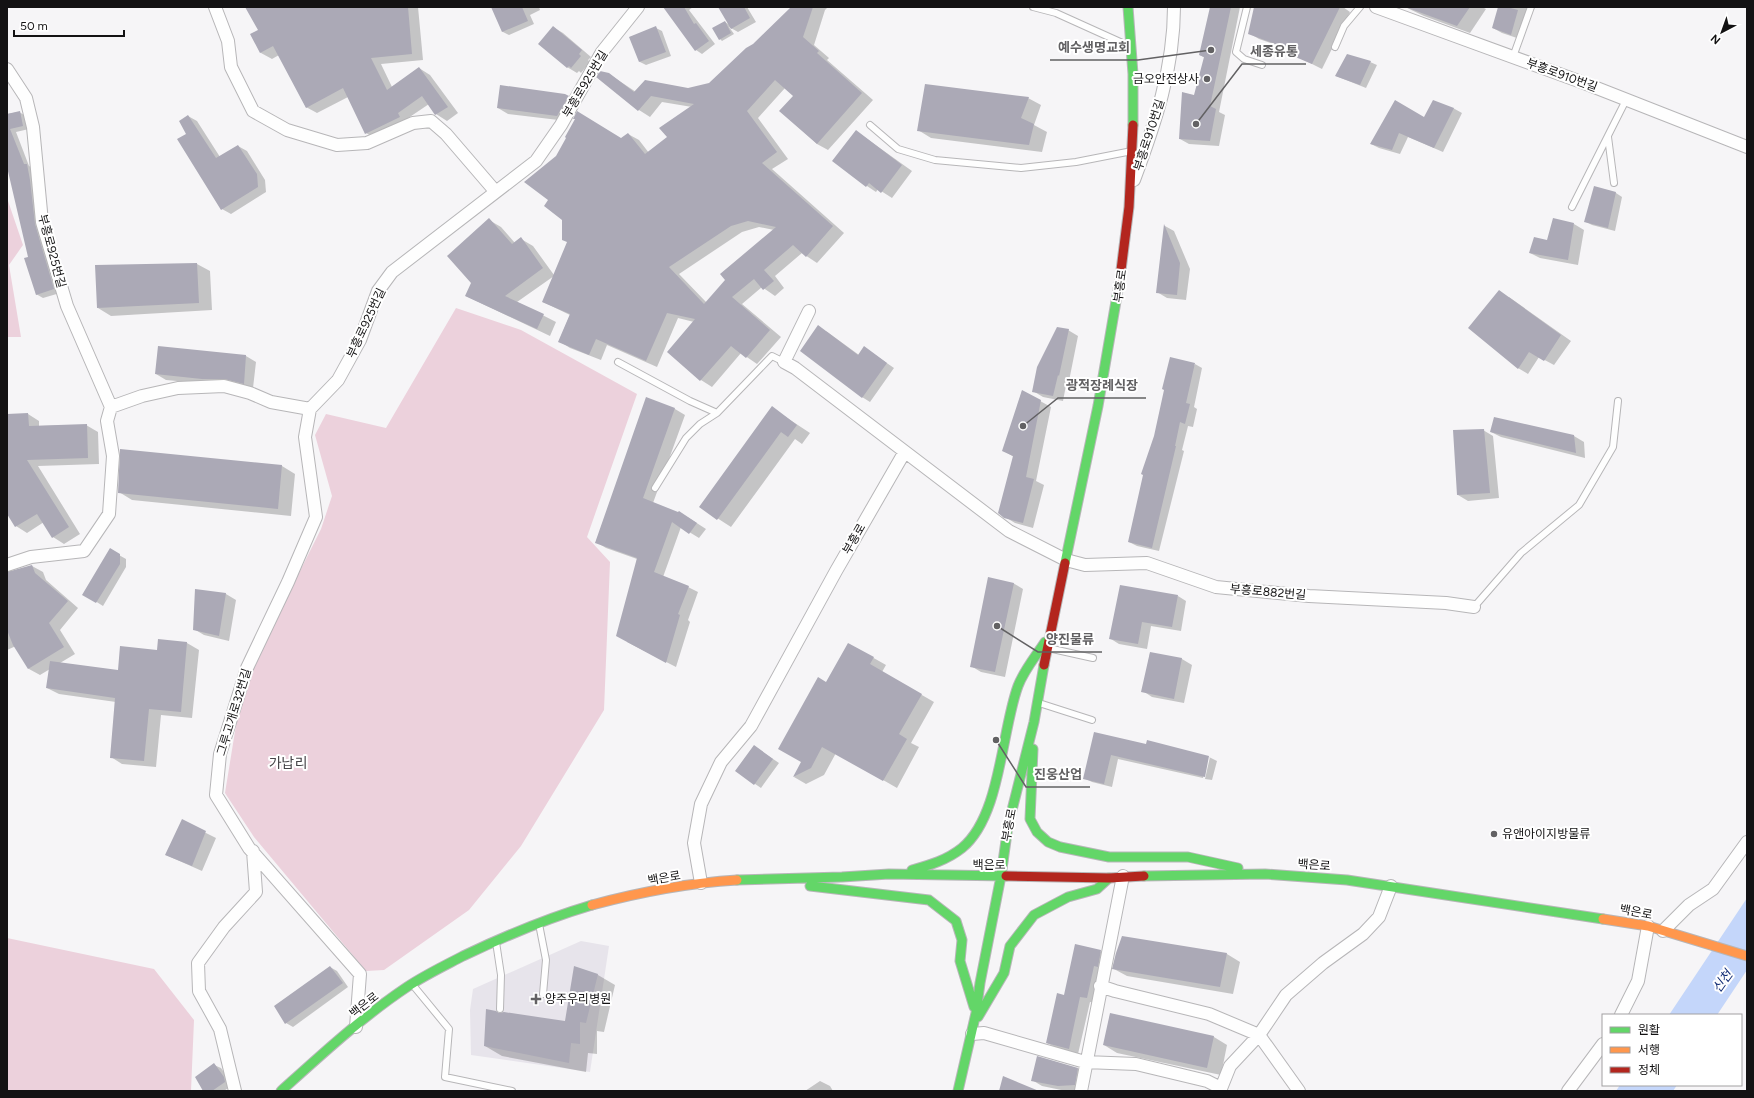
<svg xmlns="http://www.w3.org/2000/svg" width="1754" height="1098" font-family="Figtree,'Noto Sans KR',sans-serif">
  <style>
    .built { fill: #e7e4eb }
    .green { fill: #ecd1dc }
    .water { fill: #c4d6fa }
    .shadow { fill: #0003; fill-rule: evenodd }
    .building { fill: #aba9b6; fill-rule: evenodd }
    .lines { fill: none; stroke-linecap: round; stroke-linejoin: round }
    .lane-casing { stroke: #b7b6b8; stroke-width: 8 }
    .street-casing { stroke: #b7b6b8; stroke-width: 14 }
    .fast-casing { stroke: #b7b6b8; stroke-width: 11 }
    .slow-casing { stroke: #b7b6b8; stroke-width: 11 }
    .jam-casing { stroke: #b7b6b8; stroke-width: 11 }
    .lane { stroke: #fefefe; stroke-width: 6 }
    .street { stroke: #fefefe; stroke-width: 12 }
    .fast { stroke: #63d668; stroke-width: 9 }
    .slow { stroke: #ff974d; stroke-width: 9 }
    .jam { stroke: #b3261e; stroke-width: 9 }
    .poi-dot { fill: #626163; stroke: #fff; stroke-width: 1.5 }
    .labels { text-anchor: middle; stroke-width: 4; stroke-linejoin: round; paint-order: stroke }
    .street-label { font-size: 12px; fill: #131213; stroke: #fff }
    .poi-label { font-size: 12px; fill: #131213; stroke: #fff; text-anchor: start }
    .water-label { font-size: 13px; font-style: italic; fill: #142e75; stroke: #fff }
    .quarter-label { font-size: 14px; fill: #464448; stroke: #fff }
    .leader { fill: none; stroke: #626163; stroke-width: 1.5 }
    .callout-dot { fill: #626163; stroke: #fff; stroke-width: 1.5 }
    .callout-label { font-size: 13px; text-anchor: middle; font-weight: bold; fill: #626163; stroke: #fff; stroke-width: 4; stroke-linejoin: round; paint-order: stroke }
  </style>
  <rect width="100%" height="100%" fill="#f6f5f7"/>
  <path class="built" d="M581,941L609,946L590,1072L471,1055L470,1010L473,989Z"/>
  <path class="green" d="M7,198L23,245L9,265L21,337H7Z
    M456,308L521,330L637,394L587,537L610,562L604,710L521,846L469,910L384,970L366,971L254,837L225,793L238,713L254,663L321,529L332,496L315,435L326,414L386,428Z
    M7,938L154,969L194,1020L191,1091H7Z"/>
  <path class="water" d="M1747,898V970L1717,1015H1669Z
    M1620,1085H1677L1673,1091H1616Z"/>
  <path class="shadow" d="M246,7H418L423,60L381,64L392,87L419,68L430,75L458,113L447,121L436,114L429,104L377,139L366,133L348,97L317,113L306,107L279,55L272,59L261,53L251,35L259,30Z
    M498,7H539L540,10L530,15L534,24L509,35L503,32L493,9Z
    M664,7H693L689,10L715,44L702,54L696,50Z
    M719,7H747L756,22L738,32L729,27L734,34L722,41L720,39L725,22L730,25Z
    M792,7H828L825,10L814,45L829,58L827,60L873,100L828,150L817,144L781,111L794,96L785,88L758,118L788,159L772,169L844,233L817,263L802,253L775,276L784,288L775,296L762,287L742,304L781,337L757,364L741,353L712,387L701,380L668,352L694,322L678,318L657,367L607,345L601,360L570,348L559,341L570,315L543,302L554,276L517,302L556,322L550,336L466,296L472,283L489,220L501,227L515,243L521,239L533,246L554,275L622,139L628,134L639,140L649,153L668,137L692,107L662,102L650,117L639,110L598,77L609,74L636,92L688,89L710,84L753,45ZM759,227L774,230L707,303L679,274L742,232Z
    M1211,7H1240L1219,112L1225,115L1219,146L1189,144L1180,139L1195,96L1205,58L1200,55Z
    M1255,7H1343L1350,12L1322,69L1294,55L1296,52L1259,39L1249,33Z
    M1405,7H1482L1486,9L1470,33L1424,16Z
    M1500,7H1528L1520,39L1502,33L1493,28Z
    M553,27L563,33L591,57L588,60L590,62L581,73L579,71L577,73L567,67Z
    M656,28L662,31L671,56L646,65L640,62L630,37Z
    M1370,62L1377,65L1366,88L1336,76Z
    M565,95L578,102L567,121L508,114L498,108Z
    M1028,98L1041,105L1034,125L1047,132L1042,152L931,138L918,130Z
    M1453,108L1462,113L1443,152L1408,137L1400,154L1379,148L1371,144L1424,118Z
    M19,112L26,116L29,129L16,132L29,166L33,168L60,293L43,298L36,294L30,258L7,162V114Z
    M188,116L197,121L220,157L238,146L247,151L265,180L266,192L231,214L222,209L188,134Z
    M856,131L912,171L892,198L878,189L876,192L867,186Z
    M1595,188L1616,193L1622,197L1615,231L1592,225L1586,222Z
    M1574,224L1584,230L1578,265L1540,258L1530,253Z
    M1165,226L1174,231L1190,269L1186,300L1167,298L1157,292Z
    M197,264L210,271L212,310L111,316L98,308Z
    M1509,297L1571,341L1554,365L1539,357L1528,374L1518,368Z
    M1068,330L1078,336L1069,381L1067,380L1063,401L1043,397L1033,391Z
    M826,331L859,355L865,348L894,368L870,402L862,397Z
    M159,347L246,356L256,362L253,388L166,380L156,374Z
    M1195,364L1202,368L1194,407L1197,409L1193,427L1188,426L1182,450L1184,451L1159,551L1137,546L1129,542L1155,436Z
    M1022,391L1051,407L1036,481L1044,485L1033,528L1015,523L1005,517L1014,457L1004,451Z
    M647,399L675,409L685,415L653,503L689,518L706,529L699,538L681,527L663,577L688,587L698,592L688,620L690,622L676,667L627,642L637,559L606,548L596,542Z
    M772,408L810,433L802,444L795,439L731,527L700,507Z
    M28,414L39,421V426L86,425L98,432L99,464L38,466L80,534L64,544L53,537L44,522L27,533L16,526L7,512V415Z
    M1483,430L1493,436L1499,498L1468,501L1458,495Z
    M1491,432L1574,436L1584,442L1585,458L1501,437Z
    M121,450L282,466L295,474L291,516L132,500L119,492Z
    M110,550L126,559V567L103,606L84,594Z
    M7,562L11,569V573L32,566L43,572L46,580L78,608L60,630L75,654L60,663L119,671L158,651L159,640L187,643L199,650L192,718L161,715L156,767L122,764L111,757L116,702L59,694L47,688L50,669L40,675L29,669L16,646L7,650Z
    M1013,583L1023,589L1005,677L981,672L971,666Z
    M196,590L226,594L236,600L229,641L204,635L194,629Z
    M1178,596L1186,601L1181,631L1151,626L1147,649L1119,644L1111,639Z
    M849,644L886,665L882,672L934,702L911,743L919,747L897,788L836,753L824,775L806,784L794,777L802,762Z
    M1150,653L1182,659L1192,665L1184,703L1152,697L1143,691Z
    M1095,734L1147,745L1148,742L1209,757L1217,761L1212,780L1205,779L1210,757H1208L1203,778L1118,759L1112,787L1092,782L1084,778Z
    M754,746L779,763L761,788L736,771Z
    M182,821L216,838L202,871L166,855Z
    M1101,951L1110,957L1097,1003L1090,1002L1078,1054L1057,1048L1047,1043L1065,996Z
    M1227,954L1240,962L1233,994L1127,976L1114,969Z
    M330,967L337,971L348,987L293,1027L286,1023L276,1006Z
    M575,968L598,975L615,985L604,1032L597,1031V1054L588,1053L586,1072L502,1056L485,1046L500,1014L566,1022Z
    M1110,1015L1214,1037L1227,1045L1221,1075L1117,1053L1104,1045Z
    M214,1065L221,1068L230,1081L231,1086L224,1091H204Z
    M1078,1069L1087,1074L1084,1090L1066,1091L1042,1086L1032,1080Z
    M820,1081L830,1086L833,1091H805Z"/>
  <path class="building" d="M245,7H408L412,54L371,58L387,90L419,67L448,107L435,115L422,96L398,113L400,117L365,134L343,88L306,108L273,46L260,53L250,34L258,30Z
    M491,7H522L528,21L502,32Z
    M663,7H684L694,24L696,23L709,41L695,51Z
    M718,7H744L750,18L731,29Z
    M813,7L803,37L819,51L817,53L862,93L817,144L779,111L793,96L775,80L747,111L777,152L762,163L833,226L806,257L793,245L764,270L774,281L763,290L754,279L732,297L770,330L746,358L731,346L700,381L667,352L695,319L667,313L646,361L596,339L589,355L558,342L570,314L542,302L567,242L562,240V220L544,206L548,200L524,182L556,156L566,138L565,137L575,119H573L577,111L621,138L628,133L645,154L667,137L659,128L694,104L651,96L638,111L596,77L600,71L609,73L634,92L645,80L688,88L709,83L746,48L753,44L790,8ZM748,221L776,227L720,274L725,280L704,304L669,267L731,226Z
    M1210,7H1231L1210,106L1216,109L1210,141L1179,139L1182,92L1194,95L1204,57L1199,55Z
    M1254,7H1340L1312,64L1293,56L1295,51L1248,34Z
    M1408,7H1470L1457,26L1408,8Z
    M1498,7H1507L1518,10L1511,35L1492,28Z
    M725,21L731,33L719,40L712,28Z
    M553,26L582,50L579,54L581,56L571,68L569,66L567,68L538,44Z
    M656,26L666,52L639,62L629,37Z
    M1347,54L1371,61L1360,85L1335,76Z
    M925,84L1029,97L1021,118L1034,124L1029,145L917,131Z
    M500,85L565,94L569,96L557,116L497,108Z
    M1395,100L1424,117L1433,100L1454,108L1434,148L1399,133L1392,150L1370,144Z
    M20,111L23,126L10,129L24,164H27L30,180L35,224L54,289L36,295L24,258L28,257L7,167V114Z
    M188,115L216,158L238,145L257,174L258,187L221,210L177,139L186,134L179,121Z
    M856,130L902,165L881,193L869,183L866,187L832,161Z
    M1594,186L1616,192L1608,228L1584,222Z
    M489,218L512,244L521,237L543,268L505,296L544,314L537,329L465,296L471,283L447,256Z
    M1553,218L1574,223L1568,260L1529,253L1534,237L1547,240Z
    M1164,224L1180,263L1177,295L1156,293Z
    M197,263L199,303L97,308L95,265Z
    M1499,290L1561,335L1544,361L1529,352L1518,369L1468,328Z
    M818,325L858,355L864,346L887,363L862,398L800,351Z
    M1057,327L1069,329L1059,376L1058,375L1053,396L1032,392L1037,367Z
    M158,346L246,355L244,384L224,379H202L155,374Z
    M1170,357L1195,363L1186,403L1190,404L1185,424L1180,422L1175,446H1176L1152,548L1128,542L1143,475L1141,474L1154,436L1164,390L1162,389Z
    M1022,390L1041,400L1026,477L1034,479L1023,523L1004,518L998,513L1013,456L1002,451Z
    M646,397L675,408L643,498L678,512L679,511L697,523L689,534L672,522L654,572L689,586L678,614L680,615L666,663L616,636L637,558L595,543Z
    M772,406L797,425L788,437L781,432L717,520L699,507Z
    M28,413L29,426L87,424L88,458L27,460L69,527L52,538L37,514L15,527L7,514V414Z
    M1494,417L1574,435L1576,453L1490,432Z
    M1484,429L1490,493L1457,495L1453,430Z
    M120,449L282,465L278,509L118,493Z
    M110,548L120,554V564L96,603L82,595Z
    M32,565L35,573L68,601L49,623L64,647L28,669L13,645L7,630V572Z
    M988,577L1014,583L995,672L970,667Z
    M1120,585L1178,595L1172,627L1142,622L1138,644L1109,639Z
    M195,589L226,593L219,636L193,630Z
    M158,639L187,642L181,712L149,709L144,761L110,758L115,698L46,688L50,661L118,670L120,646L157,650Z
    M848,643L874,657L870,664L922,694L899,734L907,739L883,781L822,747L811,768L793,777L801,762L778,749L818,677L826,682Z
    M1150,652L1182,658L1174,699L1141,692Z
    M1094,732L1146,744L1147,740L1209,756L1205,777L1111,755L1104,784L1083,779Z
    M754,745L773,759L754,785L735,771Z
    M182,819L206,831L192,866L165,855Z
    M1122,936L1227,953L1220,987L1112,969L1116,953Z
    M1075,944L1101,950L1098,967L1094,966L1087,998L1080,997L1069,1049L1046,1043L1057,993L1064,995Z
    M330,966L343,983L285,1024L274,1006Z
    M574,966L598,974L586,1023L580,1022V1044L571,1043L569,1063L484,1046L486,1009L496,1011L499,1013L504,1012L565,1021Z
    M1110,1013L1214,1036L1207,1068L1103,1045Z
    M1037,1056L1078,1068L1075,1085L1058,1086L1031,1081Z
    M214,1063L224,1077L225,1082L212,1091H203L195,1077Z
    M1003,1076L1039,1091H999Z"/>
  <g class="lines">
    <defs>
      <path id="lane" d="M1033,7L1056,13L1129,46
        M1247,7L1236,52L1244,59L1262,65
        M1335,47L1344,26L1360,7
        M1513,57L1531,7
        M870,125L898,149L935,160L1021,168L1076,162L1132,151
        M1608,137L1614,183
        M1572,207L1626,100
        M618,362L690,401L717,413L772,356L784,362
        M655,488L686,438L700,424L717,413
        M1474,607L1521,553L1579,505L1613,447L1618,401
        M1048,648L1093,658
        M1039,703L1092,720
        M539,924L546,960L543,994
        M496,942L501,975L500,1009
        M412,984L449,1029L445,1077L512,1091"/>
      <path id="street" d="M215,7L228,41L231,67L253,111L287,130L337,145L367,143L413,123L431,121L446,134L495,191
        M1376,7L1584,83L1747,147
        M7,69L26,98L33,127L42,222L67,306L111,407
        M1134,180C1155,124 1174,68 1174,7
        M809,311L784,362L795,368L1009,531L1066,560L1085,565L1147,563L1216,587L1309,596L1446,603L1474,607
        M310,409L305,437L316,517L288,582L247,668L220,754L216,795L249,848L360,974L356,1027
        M7,565L31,557L84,551L109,514L113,456L107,421L111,407L142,396L178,388L224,386L250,393L271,402L310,409L338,380L360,340L378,291L392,272L536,161L561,125L602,52L638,7
        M701,883L694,843L701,804L721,762L751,726L836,571L904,453
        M1663,931L1689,905L1713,889L1747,842
        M1100,986L1115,991L1209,1014L1259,1035L1286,995L1323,963L1363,934L1379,917L1391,886
        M1621,1015L1638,981L1648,926
        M972,1034L984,1033L1085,1062L1136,1064L1207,1081L1221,1088
        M235,1091L220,1029L199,991L198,963L224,927L256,892L253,851
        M1081,1091L1123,876
        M1220,1091L1230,1066L1259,1035L1299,1091
        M1568,1091L1603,1044"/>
      <path id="fast" d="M1128,7L1133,74V125
        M1065,563L1098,406L1120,278
        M1033,749L1030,819L1037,832L1048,842L1060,847L1109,857H1188L1238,868
        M912,870C930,865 947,860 962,848C1001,816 1001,732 1018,686C1024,670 1036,656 1045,642
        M1144,876L1265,874L1347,880L1603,919
        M737,880L842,877L889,874L1006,876
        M810,886L929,900L956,921L962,940L960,961L974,1007
        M978,1017L1004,973L1010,946L1034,915L1068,897L1097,889L1109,878
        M281,1091C321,1055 362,1017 407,987C425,975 444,966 463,956C505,936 548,918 592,905
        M958,1091L976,1013L980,983L1001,876L1008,826L1034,722L1044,665"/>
      <path id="slow" d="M592,905C640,892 688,883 737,880
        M1603,919L1648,926L1747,956"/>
      <path id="jam" d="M1120,278L1129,207L1133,125
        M1044,665L1065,563
        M1006,876L1109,878L1144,876"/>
    </defs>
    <use href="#lane" class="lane-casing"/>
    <use href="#street" class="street-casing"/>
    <use href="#fast" class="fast-casing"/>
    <use href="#slow" class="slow-casing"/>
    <use href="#jam" class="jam-casing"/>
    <use href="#lane" class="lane"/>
    <use href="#street" class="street"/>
    <use href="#fast" class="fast"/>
    <use href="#slow" class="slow"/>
    <use href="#jam" class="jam"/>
  </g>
  <g class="poi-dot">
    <circle cx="1207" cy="79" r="4"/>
    <circle cx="1494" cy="834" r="4"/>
    <path d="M534 993h4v4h4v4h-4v4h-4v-4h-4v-4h4z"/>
  </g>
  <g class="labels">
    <g class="street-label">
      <text transform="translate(1562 75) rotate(20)" y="4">부흥로910번길</text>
      <text transform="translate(585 84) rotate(-59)" y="4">부흥로925번길</text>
      <text transform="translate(1149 135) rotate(-72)" y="4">부흥로910번길</text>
      <text transform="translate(52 251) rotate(75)" y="4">부흥로925번길</text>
      <text transform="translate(1120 286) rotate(-82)" y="4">부흥로</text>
      <text transform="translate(366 323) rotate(-65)" y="4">부흥로925번길</text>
      <text transform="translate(854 539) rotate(-60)" y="4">부흥로</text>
      <text transform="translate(1268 592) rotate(5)" y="4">부흥로882번길</text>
      <text transform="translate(234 712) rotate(-73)" y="4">그루고개로32번길</text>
      <text transform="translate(1009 825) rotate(-79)" y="4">부흥로</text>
      <text x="989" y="869">백은로</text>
      <text transform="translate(1314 865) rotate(4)" y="4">백은로</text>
      <text transform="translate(664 878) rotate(-10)" y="4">백은로</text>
      <text transform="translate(1636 912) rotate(11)" y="4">백은로</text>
      <text transform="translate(364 1005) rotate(-38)" y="4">백은로</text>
    </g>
    <g class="poi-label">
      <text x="1199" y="83" text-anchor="end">금오안전상사</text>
      <text x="1502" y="838">유앤아이지방물류</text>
      <text x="545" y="1003">양주우리병원</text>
    </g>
    <g class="water-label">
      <text transform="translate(1722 981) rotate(-54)" y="5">신천</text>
    </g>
    <g class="quarter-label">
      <text x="288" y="768">가납리</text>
    </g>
  </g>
  <path class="leader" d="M1211 50L1138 60H1050M1196 124L1242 64H1306M1023 426L1058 398H1146M997 626L1038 652H1102M996 740L1026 787H1090"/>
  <g class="callout-dot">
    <circle cx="1211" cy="50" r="4"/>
    <circle cx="1196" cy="124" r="4"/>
    <circle cx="1023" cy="426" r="4"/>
    <circle cx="997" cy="626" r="4"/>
    <circle cx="996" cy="740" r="4"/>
  </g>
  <g class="callout-label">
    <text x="1094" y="52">예수생명교회</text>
    <text x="1274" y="56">세종유통</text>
    <text x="1102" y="390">광적장례식장</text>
    <text x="1070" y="644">양진물류</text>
    <text x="1058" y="779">진웅산업</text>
  </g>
  <rect width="1754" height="1098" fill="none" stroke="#131213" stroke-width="16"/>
  <rect x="1602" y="1014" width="140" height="72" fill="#ffffff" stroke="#a1a0a1"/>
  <rect x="1610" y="1027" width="20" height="6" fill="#63d668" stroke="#a1a0a1"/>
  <text x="1638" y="1034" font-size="12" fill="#131213">원활</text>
  <rect x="1610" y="1047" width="20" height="6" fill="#ff974d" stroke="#a1a0a1"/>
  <text x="1638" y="1054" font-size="12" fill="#131213">서행</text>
  <rect x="1610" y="1067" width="20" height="6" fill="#b3261e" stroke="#a1a0a1"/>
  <text x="1638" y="1074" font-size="12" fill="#131213">정체</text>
  <g transform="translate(1722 32) rotate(221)" stroke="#ffffff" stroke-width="3" paint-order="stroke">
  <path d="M0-3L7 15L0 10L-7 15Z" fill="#131213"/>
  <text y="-6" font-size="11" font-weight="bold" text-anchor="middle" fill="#131213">N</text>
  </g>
  <path d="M14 30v6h110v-6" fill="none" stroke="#131213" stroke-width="2"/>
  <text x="20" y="30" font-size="12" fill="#131213" stroke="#ffffff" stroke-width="3" paint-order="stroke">50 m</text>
</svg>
